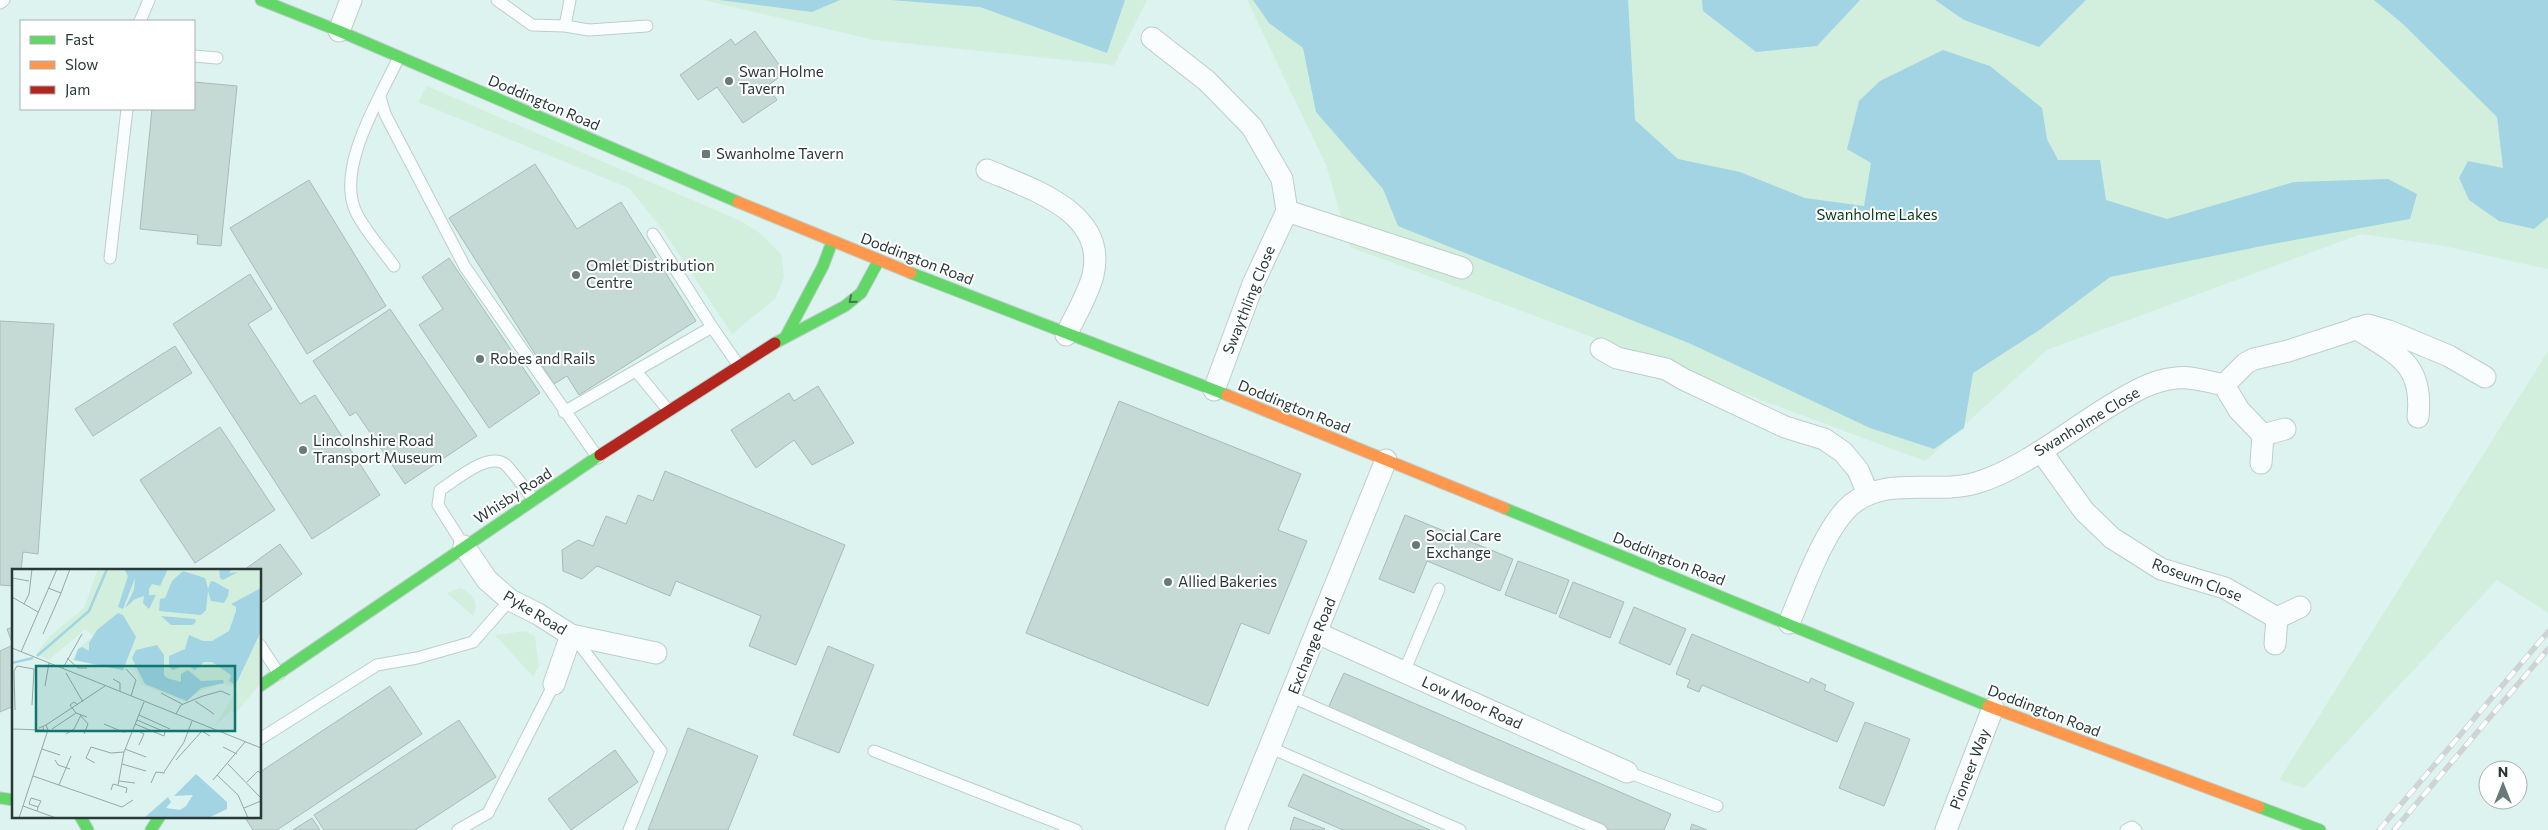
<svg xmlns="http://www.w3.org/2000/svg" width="2548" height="830" font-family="Commissioner,sans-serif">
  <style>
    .green { fill: #d2efdd }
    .water { fill: #a2d4e4 }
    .building { fill: #c5dad4; stroke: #aabbb7 }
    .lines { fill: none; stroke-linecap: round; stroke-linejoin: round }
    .lane-casing { stroke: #bccecb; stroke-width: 13 }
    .street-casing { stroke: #bccecb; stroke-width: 23 }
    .fast-casing { stroke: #bccecb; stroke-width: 13 }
    .slow-casing { stroke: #bccecb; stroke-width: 13 }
    .jam-casing { stroke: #bccecb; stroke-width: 13 }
    .lane { stroke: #fafdfd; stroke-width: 11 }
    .street { stroke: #fafdfd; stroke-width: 21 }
    .fast { stroke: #63d668; stroke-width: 11 }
    .slow { stroke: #ff974d; stroke-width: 11 }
    .jam { stroke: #b3261e; stroke-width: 11 }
    .rail-casing { stroke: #ced4d3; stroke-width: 5.5 }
    .rail { stroke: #fff; stroke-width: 4; stroke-dasharray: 11; stroke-linecap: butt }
    .oneway { stroke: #40784b }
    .poi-dot { fill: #687a78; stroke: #fff; stroke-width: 2 }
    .labels { text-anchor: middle; stroke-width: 4; stroke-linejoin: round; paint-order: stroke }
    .poi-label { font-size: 15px; fill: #293937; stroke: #fff; text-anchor: start }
    .street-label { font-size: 15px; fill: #293937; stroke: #fff }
    .park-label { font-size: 15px; fill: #053a16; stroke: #fff }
    .inset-river { fill: none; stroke: #a2d4e4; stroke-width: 2.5 }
    .inset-road { fill: none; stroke: #95a9a6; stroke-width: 1 }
    .view { fill: #0f766e; fill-opacity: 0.15; stroke: #0f766e; stroke-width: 2.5 }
    .inset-edge { fill: none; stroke: #293937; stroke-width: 2.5 }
  </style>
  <rect width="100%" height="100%" fill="#ddf3f0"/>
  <path class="green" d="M703,0H1147L1114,65L874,40Z
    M1247,0H2548V269L2444,246L2361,234L2047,350L1925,461L1350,247L1326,165Z
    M427,86L741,221L761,234L781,254L784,277L775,299L732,334L662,229L629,188L418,102Z
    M2548,351V613L2497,580L2304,788L2279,780Z
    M460,588C472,593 480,603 473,616L447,593Z
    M525,631L535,637L539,666L533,677L495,635Z"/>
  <path class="water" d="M719,0H840L812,12Z
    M890,0H1125L1107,53L980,7Z
    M1253,0H1628L1635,120L1678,159L1740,172L1805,198L1864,206L1871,163L1847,149L1859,101L1880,81L1943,50L1990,66L2042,108L2047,139L2058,160H2100L2106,200L2167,219L2294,182L2388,179L2417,194L2410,219L2267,245L2110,277L2038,331L1973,373L1964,428L1934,449L1870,428L1691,344L1398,226L1383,189L1316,112L1303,48L1269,23Z
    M1702,0H1860L1817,46L1756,52L1703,11Z
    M1935,0H2086L2039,47L1964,20Z
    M2374,0H2548V217L2534,229L2499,221L2469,200L2459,178L2468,161L2503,168L2497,117L2403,24Z"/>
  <path class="building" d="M755,31L785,73L767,86L777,100L743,123L717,87L698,100L680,75L731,39L735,45Z
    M194,72V82L237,86L221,246L197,244L198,235L140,229L152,109H194Z
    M535,164L577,229L621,202L696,321L579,395L567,376L554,384L449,218Z
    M309,180L386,306L307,354L230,228Z
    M449,258L540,393L489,428L419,325L443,309L422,277Z
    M250,274L272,309L248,324L300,404L315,395L380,495L312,539L173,324Z
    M390,309L477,436L405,484L356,412L350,416L313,361Z
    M0,321L54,324L38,554L23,552L21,570H14V586L0,585Z
    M175,346L192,373L93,436L75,409Z
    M818,386L854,443L812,465L794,440L756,468L731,430L789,393L794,401Z
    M1119,401L1301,474L1278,530L1307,541L1269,634L1241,623L1208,706L1026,633Z
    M220,427L275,510L195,563L140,480Z
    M665,471L845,545L796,665L749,646L761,616L676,581L670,596L597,566L582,579L563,571L562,550L578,540L593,546L606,516L626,524L638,495L653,501Z
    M1405,515L1513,559L1500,591L1427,561L1414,593L1379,579Z
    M280,544L302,574L260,604V570H244Z
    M1518,561L1569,580L1556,614L1505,595Z
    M1573,582L1624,602L1610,638L1559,617Z
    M1634,607L1686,629L1670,665L1619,643Z
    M14,627V706L0,712V651L13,645L7,629Z
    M1692,634L1809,683L1811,678L1826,685L1824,690L1854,703L1837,742L1702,685L1699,692L1687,687L1690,680L1676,674Z
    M828,646L874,665L839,753L793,735Z
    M1344,673L1671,814L1664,830H1609L1328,708Z
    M390,686L422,734L277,830H253L244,816H260V772Z
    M459,720L496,777L415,830H324L314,815Z
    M1865,722L1910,739L1884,806L1839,788Z
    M688,728L758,756L728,830H648Z
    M615,750L638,782L571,830L548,799Z
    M1303,774L1430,830H1343L1288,806Z
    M1294,817L1325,829L1324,830H1290Z
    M312,818L320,830H293Z
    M1692,824L1707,830H1690Z"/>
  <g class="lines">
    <defs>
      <path id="lane" d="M497,0L532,25L565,26L589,30L647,26
        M0,3L4,0
        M140,21L149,0
        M565,26L570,0
        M194,56L217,58
        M380,97L385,114L465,267L598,458
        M653,234L712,327L739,366
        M110,258L127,109
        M394,266C382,249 365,231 356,212C335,168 381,96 399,57
        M636,371L668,410
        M564,412L712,327
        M464,546L438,505L440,490C456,480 491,449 507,466C517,477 525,489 534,500
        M573,636L661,751L629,830
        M260,645L279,674
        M1404,672L1439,589
        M1292,697L1469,775L1601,830
        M260,739L377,665L417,658L473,642L510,600
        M1271,748L1460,830
        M874,751L1076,830
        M1627,772L1717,806
        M458,830L488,813L554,684
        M2126,830L2132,827L2136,830"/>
      <path id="street" d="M339,31L351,0
        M1152,38L1207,81L1252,127L1282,179L1287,211L1253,284L1214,390
        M987,170C1031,189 1108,212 1093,275C1088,295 1075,316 1066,335
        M1287,211L1462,268
        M2356,328C2395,354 2424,362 2418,417
        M1601,349L1617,358L1666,369L1683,379L1785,427L1824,439L1843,452L1858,470L1868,494
        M2224,385L2239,410L2263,435
        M2041,451L2084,511L2112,538L2161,569L2225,588L2277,618
        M2261,463L2263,435L2285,429
        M464,546L487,580L510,600L538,614L571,635L656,653
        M1789,623C1803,590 1825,526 1852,504C1889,475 1935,495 1976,483C2023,469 2071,429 2113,404C2133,392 2153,380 2176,378C2192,376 2209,382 2224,385L2246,363L2254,359L2288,351L2368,325L2389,331L2449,356L2485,377
        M1317,633L1627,772
        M2275,644L2277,618L2300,607
        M554,684L571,635
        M1236,830L1386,460
        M1946,830L1993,708"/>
      <path id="fast" d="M261,0L339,31L738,202
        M911,273L1227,395
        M786,336L823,266L832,242
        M775,343L845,306L861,293L879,260
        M1504,508L1988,706
        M260,686L600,455
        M0,798L14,800
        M2259,807L2320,830
        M80,816L88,830
        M151,830L160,816"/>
      <path id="slow" d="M738,202L911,273
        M1227,395L1504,508
        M1988,706L2259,807"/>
      <path id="jam" d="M600,455L775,343"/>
    </defs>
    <use href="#lane" class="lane-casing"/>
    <use href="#street" class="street-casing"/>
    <use href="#fast" class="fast-casing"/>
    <use href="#slow" class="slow-casing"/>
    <use href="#jam" class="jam-casing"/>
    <use href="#lane" class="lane"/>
    <use href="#street" class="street"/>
    <use href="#fast" class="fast"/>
    <use href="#slow" class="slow"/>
    <use href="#jam" class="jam"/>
    <defs>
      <path id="rail" d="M2379,830L2548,632
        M2394,830L2548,649"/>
    </defs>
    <use href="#rail" class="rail-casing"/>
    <use href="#rail" class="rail"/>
  </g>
  <defs><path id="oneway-chevron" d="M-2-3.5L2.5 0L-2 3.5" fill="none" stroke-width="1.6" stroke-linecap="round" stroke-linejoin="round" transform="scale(1.25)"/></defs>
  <use class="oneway" href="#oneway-chevron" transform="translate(852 300) rotate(140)"/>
  <g class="poi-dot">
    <circle cx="729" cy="81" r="5"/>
    <rect x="701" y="149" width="10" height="10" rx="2.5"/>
    <circle cx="576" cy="275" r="5"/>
    <circle cx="480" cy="359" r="5"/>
    <circle cx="303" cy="450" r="5"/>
    <circle cx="1416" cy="545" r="5"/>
    <circle cx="1168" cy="582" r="5"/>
  </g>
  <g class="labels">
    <g class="poi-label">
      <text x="739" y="77">Swan Holme<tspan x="739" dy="17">Tavern</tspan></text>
      <text x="716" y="159">Swanholme Tavern</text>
      <text x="586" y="271">Omlet Distribution<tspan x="586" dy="17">Centre</tspan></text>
      <text x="490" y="364">Robes and Rails</text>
      <text x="313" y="446">Lincolnshire Road<tspan x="313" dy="17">Transport Museum</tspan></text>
      <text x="1426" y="541">Social Care<tspan x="1426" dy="17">Exchange</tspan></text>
      <text x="1178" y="587">Allied Bakeries</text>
    </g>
    <g class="street-label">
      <text transform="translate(544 103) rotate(23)" y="5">Doddington Road</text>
      <text transform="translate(917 259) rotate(21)" y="5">Doddington Road</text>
      <text transform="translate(1249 300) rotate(-68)" y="5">Swaythling Close</text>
      <text transform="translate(1294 407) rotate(22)" y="5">Doddington Road</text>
      <text transform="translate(2087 422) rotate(-31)" y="5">Swanholme Close</text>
      <text transform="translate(513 496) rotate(-33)" y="5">Whisby Road</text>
      <text transform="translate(1669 559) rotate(22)" y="5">Doddington Road</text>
      <text transform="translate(2197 580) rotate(21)" y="5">Roseum Close</text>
      <text transform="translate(535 613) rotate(31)" y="5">Pyke Road</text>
      <text transform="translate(1312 646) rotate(-68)" y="5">Exchange Road</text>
      <text transform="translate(1472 703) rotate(24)" y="5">Low Moor Road</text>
      <text transform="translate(2044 711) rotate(21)" y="5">Doddington Road</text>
      <text transform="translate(1970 769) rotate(-69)" y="5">Pioneer Way</text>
    </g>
    <g class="park-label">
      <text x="1877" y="220">Swanholme Lakes</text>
    </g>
  </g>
  <g transform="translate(12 569)">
    <rect width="249" height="249" fill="#ddf3f0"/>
    <path d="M86,0H249V114L223,145L219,142L202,158L226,119L208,115L184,124L174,133L130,116L121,97L115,94L111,102L60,91L69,77L82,67L73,60L37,91L24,85L39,66L72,39Z" fill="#d2efdd"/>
    <path d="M112,0H156L148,17L140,15L137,20V26H144L137,40L131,34L132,27L123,30L113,39L122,21L123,9L111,40L106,38L116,7ZM207,0H220L217,4L226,3L211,11L208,9ZM171,2L193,9L196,20L199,12L203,13L217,21L216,27L212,34L199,32L196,22L194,41L189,46L147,42L148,30L153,29L160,12ZM249,19V62L226,111L222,115L217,112L219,106L200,93H192L183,101L174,96L161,101L157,98V87L173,80L177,66L191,72H200L217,62L224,42V38L219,35ZM106,44L111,46L124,68L111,101L62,91L66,80L70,78L77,82V74L85,61ZM149,47L183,50L184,53L180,56H159ZM145,76L152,86V106L155,109L169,113V105L176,101L189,112L211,111L212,114L189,119L175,132L133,115L120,89L124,81ZM184,205L215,233V240L196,249H132L156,228L159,233L154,239L168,241L174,237L181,226L162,227Z" fill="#a2d4e4"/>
    <path class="inset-river" d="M25,87L77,42L95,0M0,94L21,89"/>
    <path class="inset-road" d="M0,9L17,12M36,19L49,24L58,0M0,28L26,43M12,35L17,25L20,0M31,65L49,24M0,79L249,179M9,83L45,0M55,89L66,99H75M51,99L70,65M114,100L124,111L119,127M54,104L71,133M101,110L108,114V122M33,117L37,94M149,124L170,135M183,132L202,145M66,136L62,133L58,136L64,144L75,148M3,141L2,102L5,97L22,100L20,136M164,145L169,136L191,127L209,122L218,126M127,146L158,160M69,147L76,155L72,165M92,155L111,163L121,162M123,155L152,167L153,163L125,151M34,156L93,117M27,159L34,156L36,161L32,162L31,158M0,160L31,161M40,160L64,144M54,165L62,160L69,146M127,176L132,165L128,163M211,178L225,185M30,180L48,186M113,180L134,188M43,191L46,196L58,200M164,191L190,162L198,167M83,194L74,189L79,178L99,184L112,183M110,195L134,202M216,195L249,229M152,203L172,173L180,152M205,206L226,226L236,249M21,207L110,238L121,231M201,211L233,173M107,212L123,214M235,213L246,202L249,205M139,214L144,203L153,204M47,216L59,187M106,216L112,183L132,133M99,221L101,215L115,219L114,224M11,237L44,249M232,239L249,232M25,242L26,238L17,235L19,229L29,232L26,238M7,249L36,161"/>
    <path class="view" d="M24,97H223V162H24Z"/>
    <rect width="249" height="249" class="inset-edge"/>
  </g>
  <rect x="20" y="20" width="175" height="90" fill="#ffffff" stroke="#a9b0af"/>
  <rect x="30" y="36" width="25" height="8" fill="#63d668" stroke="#a9b0af"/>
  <text x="65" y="45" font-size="15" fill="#293937">Fast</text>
  <rect x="30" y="61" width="25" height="8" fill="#ff974d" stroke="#a9b0af"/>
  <text x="65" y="70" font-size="15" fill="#293937">Slow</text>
  <rect x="30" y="86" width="25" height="8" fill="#b3261e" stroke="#a9b0af"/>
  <text x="65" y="95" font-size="15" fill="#293937">Jam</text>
  <g transform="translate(2503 785)"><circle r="24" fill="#ffffff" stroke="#a9b0af"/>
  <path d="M0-4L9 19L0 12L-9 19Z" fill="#687a78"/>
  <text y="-8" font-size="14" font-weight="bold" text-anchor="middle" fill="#293937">N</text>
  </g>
</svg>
